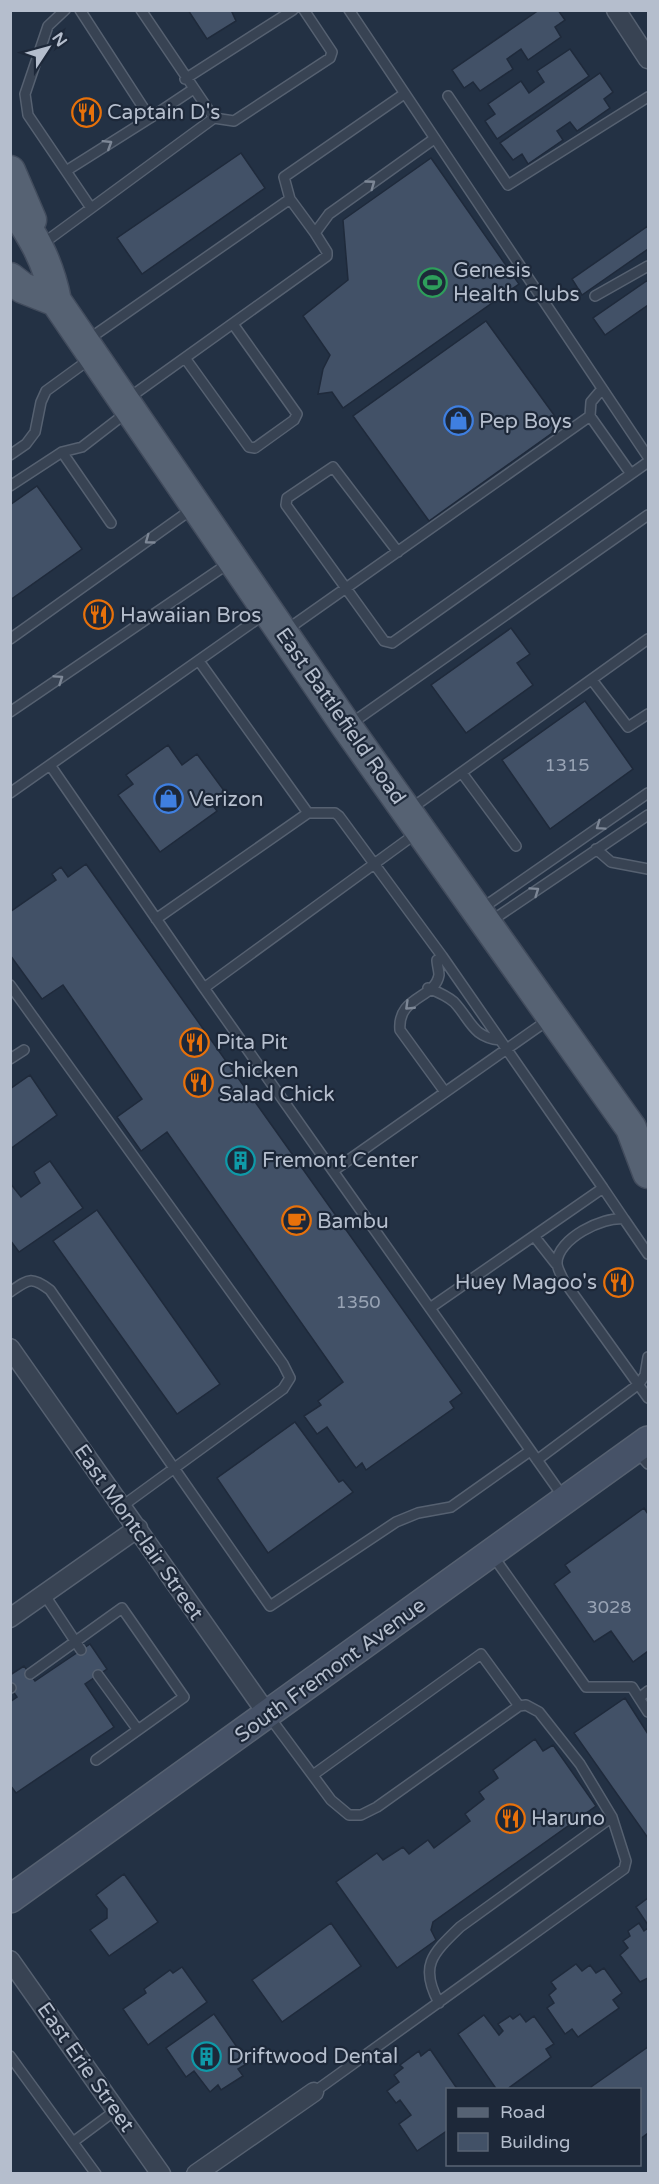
<svg xmlns="http://www.w3.org/2000/svg" width="659" height="2184" font-family="'Varela Round',sans-serif">
  <style>
    .building { fill: #425167; stroke: #1f2a3b; stroke-width: 1.5 }
    .lines { fill: none; stroke-linecap: round; stroke-linejoin: round }
    .lane-casing { stroke: #566171; stroke-width: 12 }
    .street-casing { stroke: #566171; stroke-width: 21 }
    .secondary-casing { stroke: #566171; stroke-width: 30 }
    .primary-casing { stroke: #424c5d; stroke-width: 33 }
    .lane { stroke: #384353; stroke-width: 9 }
    .street { stroke: #384353; stroke-width: 18 }
    .secondary { stroke: #465267; stroke-width: 27 }
    .primary { stroke: #566273; stroke-width: 30 }
    .oneway { stroke: #7d8796 }
    .labels { text-anchor: middle; stroke-width: 4.5; stroke-linejoin: round; paint-order: stroke }
    .number-label { font-size: 18px; fill: #98a3b4 }
    .poi-label { font-size: 21px; fill: #b5becd; stroke: #1d2839; text-anchor: start }
    .street-label { font-size: 21px; fill: #b5becd; stroke: #1d2839 }
  </style>
  <rect width="100%" height="100%" fill="#233144"/>
  <path class="building" d="M188,10H231L236,21L207,39Z
    M539,10H558L565,20L555,27L561,37L528,60L521,49L507,59L513,69L480,91L473,82L464,88L452,70Z
    M570,49L589,76L497,139L485,121L495,114L488,104L521,81L529,93L544,82L537,71Z
    M600,73L613,92L604,99L610,108L577,131L570,122L557,131L563,140L528,164L522,154L513,160L500,143Z
    M241,153L265,188L142,274L117,238Z
    M431,158L519,284L343,408L332,392L318,394L323,369L330,355L303,316L348,280L343,220Z
    M648,226V249L582,295L572,279Z
    M648,280V305L605,335L593,318Z
    M486,321L562,426L429,521L353,416Z
    M37,486L82,549L10,600V505Z
    M511,628L530,654L517,663L533,685L466,733L431,685Z
    M585,701L633,769L550,829L502,760Z
    M168,745L182,765L197,754L225,792L210,802L217,811L160,852L118,795L133,784L126,775Z
    M86,864L462,1393L450,1402L454,1408L366,1470L362,1463L356,1468L327,1427L317,1434L304,1416L321,1405L318,1401L343,1382L167,1132L141,1151L117,1117L142,1099L63,985L42,999L10,955V912L56,880L52,874L61,867L68,877Z
    M30,1075L57,1115L10,1149V1089Z
    M50,1161L83,1208L19,1252L10,1240V1183L21,1197L40,1183L34,1172Z
    M97,1210L220,1384L177,1414L53,1241Z
    M295,1422L339,1482L343,1480L353,1492L268,1553L217,1478Z
    M644,1508L648,1514V1651L633,1662L611,1631L594,1642L554,1584L570,1572L565,1565Z
    M90,1644L107,1669L85,1684L114,1727L16,1793L10,1785V1702L17,1697L10,1687V1675L24,1666L35,1681Z
    M625,1698L648,1734V1838L574,1733Z
    M535,1739L543,1751L553,1745L596,1806L433,1922L431,1930L436,1940L397,1968L336,1882L377,1853L383,1860L403,1847L409,1854L428,1840L434,1848L470,1821L465,1814L484,1799L479,1792L498,1778L493,1770Z
    M124,1874L158,1922L109,1956L90,1930L107,1918V1909L96,1895Z
    M648,1898V1925L636,1907Z
    M331,1923L361,1966L282,2022L252,1980Z
    M639,1923L644,1931L648,1928V1978L640,1982L620,1955L628,1948L623,1941L630,1936L628,1931Z
    M576,1964L582,1971L590,1965L596,1973L604,1968L622,1993L613,2000L619,2008L578,2037L572,2029L565,2034L547,2008L554,2003L549,1995L556,1989L551,1982Z
    M182,1967L207,2002L148,2045L123,2009L146,1993L144,1989L170,1970L173,1973Z
    M214,2014L248,2063L238,2069L243,2076L221,2090L218,2085L210,2092L194,2071L186,2077L166,2048Z
    M520,2014L526,2022L534,2016L554,2044L546,2049L551,2057L506,2090H497L458,2034L484,2015L499,2035L503,2031L498,2024L510,2016L513,2019Z
    M648,2047V2133L640,2139V2090H592L591,2087Z
    M430,2049L458,2090H448V2130L417,2151L399,2124L411,2115L400,2100L396,2103L387,2091L399,2082L394,2075L403,2068L400,2065L419,2051L421,2056Z"/>
  <g class="lines">
    <defs>
      <path id="lane" d="M65,10L48,26L25,94L28,115L91,208
        M80,10L150,118L192,90
        M141,10L214,118
        M349,10L648,457
        M185,79L293,10
        M448,96L508,185L648,97
        M66,171L150,118
        M290,199L284,177L404,94
        M41,245L214,118L234,121L330,58L332,52L304,10
        M595,296L648,266
        M86,341L290,199L315,233
        M185,358L249,447L255,448L294,420L297,414L233,324
        M126,400L327,256V252L315,233L329,214L434,139
        M590,416L631,474
        M62,452L111,523
        M10,455L26,444L35,432L41,402L46,391L90,359
        M10,486L62,452L82,447L126,413
        M398,552L333,467L287,498L286,505L384,641L392,643L648,462
        M285,631L590,416L591,402L602,389
        M10,639L192,509
        M592,680L628,727L648,714
        M10,712L229,563
        M349,725L648,515
        M50,765L204,988L418,832
        M462,773L516,846
        M10,793L266,613
        M409,810L648,639
        M308,813H335L339,816L442,956L603,1188L430,1308
        M596,849L611,862L648,869
        M481,909L648,793
        M156,919L308,813L199,661
        M491,921L648,815
        M437,960C437,964 439,971 439,975C435,999 397,996 400,1030L445,1092
        M10,985L283,1364L290,1378L283,1389L121,1507
        M204,988L333,1171L548,1020
        M428,988C438,992 446,995 454,1002C471,1020 472,1037 500,1040
        M10,1059L24,1050
        M333,1171L564,1498
        M603,1188L624,1219
        M534,1236L556,1264
        M648,1254L624,1219C603,1216 557,1239 557,1263C557,1268 561,1275 564,1281L648,1398
        M10,1292C29,1279 31,1276 50,1290L270,1606L396,1522L418,1513L451,1507L530,1451
        M637,1452L648,1464
        M537,1460L639,1384L645,1375L648,1357
        M493,1556L586,1687H632L648,1712
        M44,1594L81,1650
        M30,1674L122,1608L184,1697L138,1730
        M10,1688H11
        M639,1698L648,1691
        M268,1715L331,1800L349,1815H361L377,1807L519,1706L526,1705L539,1712L580,1764L612,1817L626,1861L624,1869L314,2092
        M96,1760L138,1730L98,1675
        M313,1775L481,1654L519,1706
        M439,2003C419,1966 432,1954 460,1927L612,1817
        M10,2056L96,2174
        M73,2142L116,2110"/>
      <path id="street" d="M616,10L648,59
        M10,1348L268,1715
        M10,1618L138,1528
        M10,1960L161,2174
        M196,2174L314,2092"/>
      <path id="secondary" d="M10,1899L648,1440"/>
      <path id="primary" d="M10,171L31,220
        M10,202C33,236 48,260 56,301L347,727L631,1128L648,1173
        M10,278L23,288L56,301"/>
    </defs>
    <use href="#lane" class="lane-casing"/>
    <use href="#street" class="street-casing"/>
    <use href="#secondary" class="secondary-casing"/>
    <use href="#primary" class="primary-casing"/>
    <use href="#lane" class="lane"/>
    <use href="#street" class="street"/>
    <use href="#secondary" class="secondary"/>
    <use href="#primary" class="primary"/>
  </g>
  <defs><path id="oneway-chevron" d="M-2-3.5L2.5 0L-2 3.5" fill="none" stroke-width="1.6" stroke-linecap="round" stroke-linejoin="round" transform="scale(1.5)"/></defs>
  <g class="oneway">
    <use href="#oneway-chevron" transform="translate(108 144) rotate(-32)"/>
    <use href="#oneway-chevron" transform="translate(371 184) rotate(-36)"/>
    <use href="#oneway-chevron" transform="translate(149 540) rotate(144)"/>
    <use href="#oneway-chevron" transform="translate(59 679) rotate(-34)"/>
    <use href="#oneway-chevron" transform="translate(600 826) rotate(145)"/>
    <use href="#oneway-chevron" transform="translate(535 891) rotate(-35)"/>
    <use href="#oneway-chevron" transform="translate(409 1006) rotate(136)"/>
  </g>
  <defs>
    <symbol id="restaurant-ring" viewBox="-11 -11 22 22"><circle r="9.5" fill="#1d2839" stroke="#e8710a" stroke-width="1.5"/><path d="M-5-6h1v4h1v-4h1v4h1v-4h1v5L-1.5 .5V6h-2V.5L-5-1ZM5-6V6H3V1.5H1.5Q1.5-4 5-6Z" fill="#e8710a"/></symbol>
    <symbol id="stadium-ring" viewBox="-11 -11 22 22"><circle r="9.5" fill="#1d2839" stroke="#2e9e5b" stroke-width="1.5"/><path d="M0-5a6.5 5 0 1 0 0 10a6.5 5 0 1 0 0-10ZM-3.5-1.8h7v3.6h-7Z" fill="#2e9e5b"/></symbol>
    <symbol id="shop-ring" viewBox="-11 -11 22 22"><circle r="9.5" fill="#1d2839" stroke="#3f7fe0" stroke-width="1.5"/><path d="M-5-2.5h2.3a2.7 3.5 0 0 1 5.4 0H5L5.5 6h-11ZM-1.5-2.5h3a1.5 2.3 0 0 0-3 0Z" fill="#3f7fe0"/></symbol>
    <symbol id="building-ring" viewBox="-11 -11 22 22"><circle r="9.5" fill="#1d2839" stroke="#0f9aa8" stroke-width="1.5"/><path d="M-4-6H4V6H1V3H-1V6H-4ZM-2.5-4.3h1.7v1.8h-1.7ZM.8-4.3h1.7v1.8H.8ZM-2.5-1h1.7V.8h-1.7ZM.8-1h1.7V.8H.8Z" fill="#0f9aa8"/></symbol>
    <symbol id="cafe-ring" viewBox="-11 -11 22 22"><circle r="9.5" fill="#1d2839" stroke="#e8710a" stroke-width="1.5"/><path d="M-5.5-4.5H6V0H3Q3 3.5 0 3.5H-2.5Q-5.5 3.5-5.5 0ZM3-3.2v2h1.7v-2ZM-6 4.5H4V6H-6Z" fill="#e8710a"/></symbol>
  </defs>
  <g fill-rule="evenodd">
    <use href="#restaurant-ring" x="70" y="96" width="33" height="33"/>
    <use href="#stadium-ring" x="416" y="266" width="33" height="33"/>
    <use href="#shop-ring" x="442" y="404" width="33" height="33"/>
    <use href="#restaurant-ring" x="82" y="598" width="33" height="33"/>
    <use href="#shop-ring" x="152" y="782" width="33" height="33"/>
    <use href="#restaurant-ring" x="178" y="1026" width="33" height="33"/>
    <use href="#restaurant-ring" x="182" y="1066" width="33" height="33"/>
    <use href="#building-ring" x="224" y="1144" width="33" height="33"/>
    <use href="#cafe-ring" x="280" y="1204" width="33" height="33"/>
    <use href="#restaurant-ring" x="602" y="1266" width="33" height="33"/>
    <use href="#restaurant-ring" x="494" y="1802" width="33" height="33"/>
    <use href="#building-ring" x="190" y="2040" width="33" height="33"/>
  </g>
  <g class="labels">
    <g class="number-label">
      <text x="567" y="771">1315</text>
      <text x="358" y="1308">1350</text>
      <text x="609" y="1613">3028</text>
    </g>
    <g class="poi-label">
      <text x="107" y="119">Captain D's</text>
      <text x="453" y="277">Genesis<tspan x="453" dy="24">Health Clubs</tspan></text>
      <text x="479" y="428">Pep Boys</text>
      <text x="120" y="622">Hawaiian Bros</text>
      <text x="189" y="806">Verizon</text>
      <text x="216" y="1049">Pita Pit</text>
      <text x="219" y="1077">Chicken<tspan x="219" dy="24">Salad Chick</tspan></text>
      <text x="262" y="1167">Fremont Center</text>
      <text x="317" y="1228">Bambu</text>
      <text x="597" y="1289" text-anchor="end">Huey Magoo's</text>
      <text x="531" y="1825">Haruno</text>
      <text x="228" y="2063">Driftwood Dental</text>
    </g>
    <g class="street-label">
      <text transform="translate(341 716) rotate(55)" y="7">East Battlefield Road</text>
      <text transform="translate(139 1532) rotate(55)" y="7">East Montclair Street</text>
      <text transform="translate(330 1670) rotate(-36)" y="7">South Fremont Avenue</text>
      <text transform="translate(86 2067) rotate(55)" y="7">East Erie Street</text>
    </g>
  </g>
  <rect width="659" height="2184" fill="none" stroke="#b5becd" stroke-width="24"/>
  <rect x="446" y="2088" width="195" height="78" fill="#1d2839" stroke="#5a6474" stroke-width="1.5"/>
  <rect x="458" y="2108" width="30" height="9" fill="#566273" stroke="#5a6474" stroke-width="1.5"/>
  <text x="500" y="2118" font-size="18" fill="#b5becd">Road</text>
  <rect x="458" y="2133" width="30" height="18" fill="#425167" stroke="#5a6474" stroke-width="1.5"/>
  <text x="500" y="2148" font-size="18" fill="#b5becd">Building</text>
  <g transform="translate(48 48) rotate(54)" stroke="#1d2839" stroke-width="4.5" paint-order="stroke">
  <path d="M0-4.5L10 22L0 15L-10 22Z" fill="#b5becd"/>
  <text y="-9" font-size="16" font-weight="bold" text-anchor="middle" fill="#b5becd">N</text>
  </g>
</svg>
